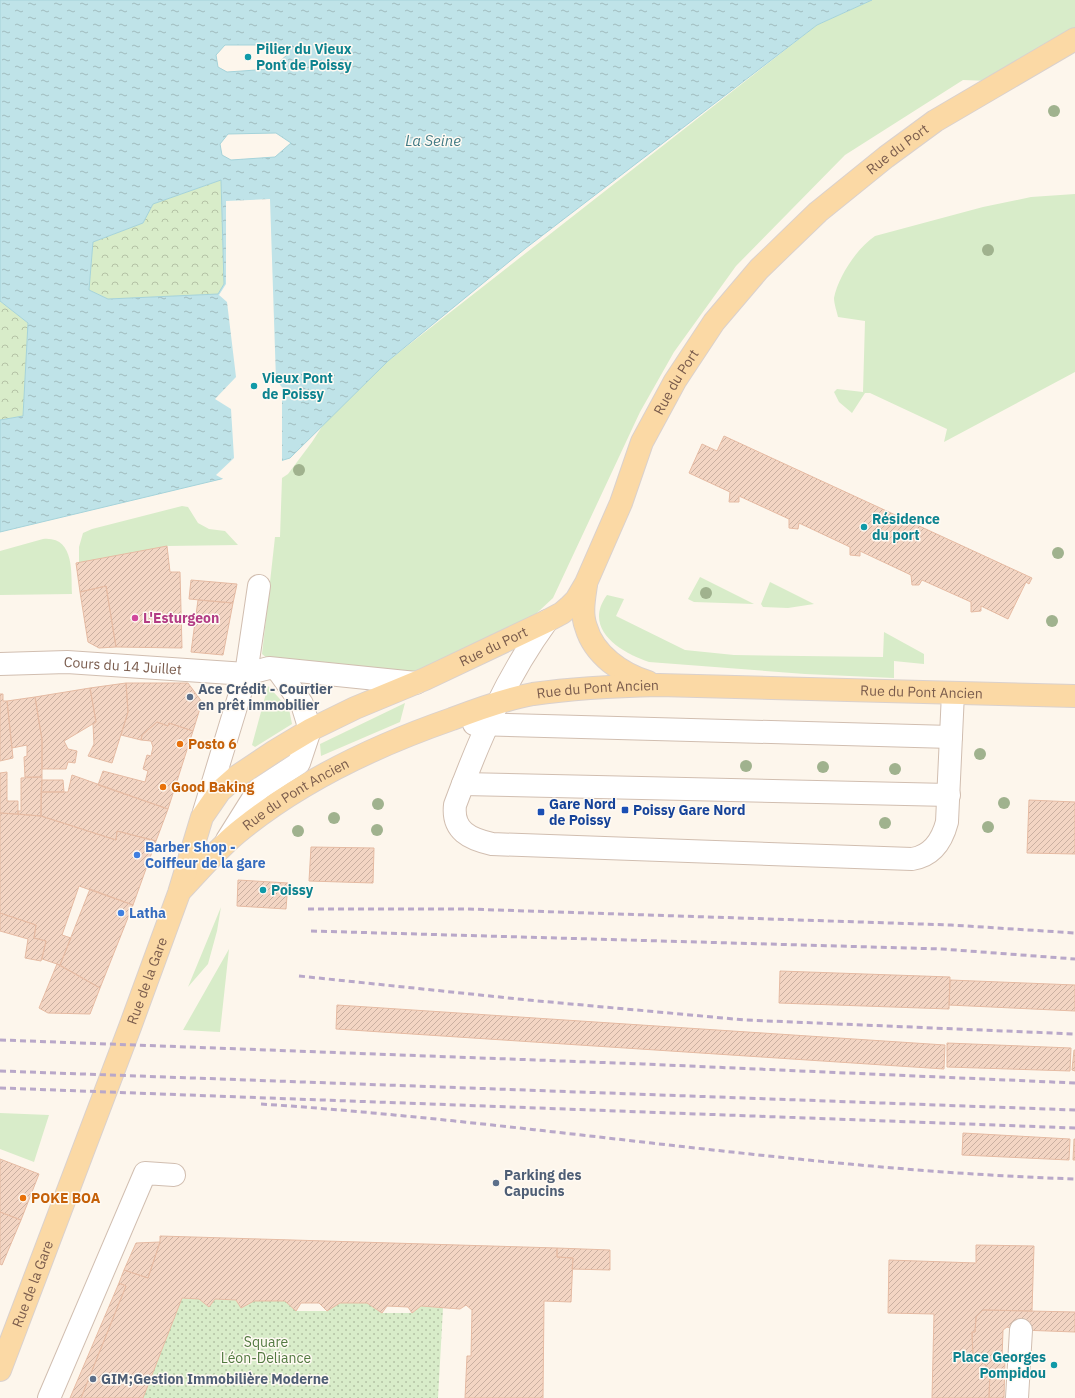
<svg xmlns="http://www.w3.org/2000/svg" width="1075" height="1398" font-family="'IBM Plex Sans',sans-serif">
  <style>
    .grass { fill: #d8ecc9 }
    .forest { fill: url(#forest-crowns) }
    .park { fill: url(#park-dots) }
    .water { fill: url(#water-ripples); stroke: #a5d3da; fill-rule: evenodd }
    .pier { fill: #fdf6ec }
    .building { fill: url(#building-hatch); stroke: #e6bba3 }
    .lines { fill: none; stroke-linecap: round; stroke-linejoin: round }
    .minor-casing { stroke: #d1beb0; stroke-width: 24 }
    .major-casing { stroke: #dad1cd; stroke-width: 24 }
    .minor { stroke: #fff; stroke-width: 22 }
    .major { stroke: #fbd9a5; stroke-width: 22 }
    .rail { stroke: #b9a8c9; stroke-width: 3; stroke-dasharray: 6 4; stroke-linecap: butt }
    .tree { fill: #a0b28e }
    .culture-dot { fill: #0f9aa8; stroke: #fffaf3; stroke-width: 1.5 }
    .hotel-dot { fill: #d1479c; stroke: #fffaf3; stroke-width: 1.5 }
    .service-dot { fill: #5c6f8a; stroke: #fffaf3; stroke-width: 1.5 }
    .food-dot { fill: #e8710a; stroke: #fffaf3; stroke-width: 1.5 }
    .transit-dot { fill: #1a4fb4; stroke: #fffaf3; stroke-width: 1.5 }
    .shop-dot { fill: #3f7fe0; stroke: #fffaf3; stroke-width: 1.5 }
    .labels { text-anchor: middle; stroke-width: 3; stroke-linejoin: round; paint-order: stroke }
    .culture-label { font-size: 14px; font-weight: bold; fill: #0d838f; stroke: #fffaf3; text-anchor: start }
    .street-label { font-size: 14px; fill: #7a5c4d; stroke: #fffaf3 }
    .hotel-label { font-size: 14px; font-weight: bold; fill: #b23c85; stroke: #fffaf3; text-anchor: start }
    .service-label { font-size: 14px; font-weight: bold; fill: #4e5e75; stroke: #fffaf3; text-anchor: start }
    .food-label { font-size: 14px; font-weight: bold; fill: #c56008; stroke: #fffaf3; text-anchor: start }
    .transit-label { font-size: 14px; font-weight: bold; fill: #164399; stroke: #fffaf3; text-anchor: start }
    .shop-label { font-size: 14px; font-weight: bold; fill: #366cbe; stroke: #fffaf3; text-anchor: start }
    .park-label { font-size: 14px; fill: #537a41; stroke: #fffaf3 }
    .water-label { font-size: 15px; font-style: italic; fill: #437c86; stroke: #fffaf3 }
  </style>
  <defs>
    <pattern id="forest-crowns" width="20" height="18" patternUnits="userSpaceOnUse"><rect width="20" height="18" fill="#d8ecc9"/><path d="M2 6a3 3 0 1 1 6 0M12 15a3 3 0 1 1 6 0" fill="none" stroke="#b4c2a5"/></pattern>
    <pattern id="park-dots" width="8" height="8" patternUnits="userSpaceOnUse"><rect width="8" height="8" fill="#d8ecc9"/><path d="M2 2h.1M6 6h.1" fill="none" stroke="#b4c2a5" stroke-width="1.8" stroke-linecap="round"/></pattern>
    <pattern id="water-ripples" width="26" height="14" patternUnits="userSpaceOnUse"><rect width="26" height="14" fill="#bfe3e8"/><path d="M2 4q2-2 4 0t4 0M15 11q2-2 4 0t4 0" fill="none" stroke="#a0bbbe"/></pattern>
    <pattern id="building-hatch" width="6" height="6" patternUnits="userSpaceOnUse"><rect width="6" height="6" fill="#f3d5c3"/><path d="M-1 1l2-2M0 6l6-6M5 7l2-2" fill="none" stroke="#cab0a1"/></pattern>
  </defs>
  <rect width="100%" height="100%" fill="#fdf6ec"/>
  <path class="grass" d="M872,0H1075V29L990,81L963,80L845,155L736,266L674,352L640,412L553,598L524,625L428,669L405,675L268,659L262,654L275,537H280L282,478L288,474L312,442L323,425L388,361L817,25Z
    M1075,194V372L944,442L947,429L870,393H865L852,413L839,402L834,392L837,389L863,392L865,321L838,317C837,312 834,304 834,298C838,277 857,248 875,236L983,207L1031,197Z
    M182,506L188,507L198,523L209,529L225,531L238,545L167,546L79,563V547L83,533L92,529Z
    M43,539C75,536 71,573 72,594L0,595V551Z
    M700,577L754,604L694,602L688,599Z
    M770,582L814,604L788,608L763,607L761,604Z
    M607,595L624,599L616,616L685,650L734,655L883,657L884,632L924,654V664L894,661V678L805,674L649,662C621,653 582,629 607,595Z
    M268,686L289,709L292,724L255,747L252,745Z
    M405,703L400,722L321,756L320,744Z
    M221,907L217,931L208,964L188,987Z
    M229,949L220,1032L183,1030Z
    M0,1113L49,1115L34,1162L0,1149Z"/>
  <path class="forest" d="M221,180L224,284L218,294L108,299L89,290L93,242L143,223L153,204Z
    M0,301L28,323L23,416L0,420Z"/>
  <path class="park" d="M182,1298L199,1299L209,1307L215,1299L236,1300L241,1308L254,1301H285L296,1311H327L340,1303H367L382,1313H412L421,1306L443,1308L438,1398H142Z"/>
  <path class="water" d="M0,0H872L817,25L526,248L388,361L290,458L221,479L0,532V420L23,416L28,323L0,301ZM225,45H272L287,55L271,69L227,72L218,67L216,55ZM276,133L291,143L275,157L231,160L222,155L220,144L228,134ZM221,180L224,284L218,294L108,299L89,290L93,242L143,223L153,204Z"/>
  <path class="pier" d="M270,199L276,380L286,392L282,400V462L225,480L216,475L234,458L231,409L215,399L236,377L227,302L219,295L226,284V201Z"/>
  <path class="building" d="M724,436L1032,578L1029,584L1026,582L1008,619L981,606V611L971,612V602L922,580L919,585H912L911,575L860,551V556L850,555V547L799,523L798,529L789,528V519L739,496V502H729L730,492L689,473L702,444L717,451Z
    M167,546L170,572H180L182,648L116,647L106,586L80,592L76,563Z
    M191,580L237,584L233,603L189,599Z
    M106,586L116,647L99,648L88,642L80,592Z
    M198,600L233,603L223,655L191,652Z
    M126,683L128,712L112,763L88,756L94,744L93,724L96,722L90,688Z
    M126,683H188L202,702L193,731L169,723L168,726L157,722L142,735L141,740L121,735L128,712Z
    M90,688L96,722L64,741L68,749L77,751L75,763L68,762L66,769H42V740L35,697Z
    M0,694H3V701H7L13,758L0,761Z
    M35,697L42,740V777H25L24,757L27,756V745L12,748L7,701Z
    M157,722L168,726L169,723L193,731L168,809L98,785L103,771L145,782L148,771L143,769L147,755L151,756L153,747L151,741L141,740L142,735Z
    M7,772V801H18V814L0,813V773Z
    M72,775L168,809L156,841L117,831L116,840L41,816V792H68Z
    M42,777L41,816L18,814V811H21V778Z
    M42,780H63L64,792H41Z
    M1029,800L1075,802V854L1027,853Z
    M0,813L41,816L116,840L117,831L156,841L133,905L79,886L62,935L71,938L60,965L42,959L46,941L34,938L36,925L0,913Z
    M311,847L374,848L373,883L309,881Z
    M238,880L288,883L286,909L237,906Z
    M90,889L133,905L100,988L60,965Z
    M0,913L36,925L34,938L46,941L41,961L25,958L28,939L0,931Z
    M57,964L100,988L90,1014L48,1013L39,1008Z
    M780,971L950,977L949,1009L779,1003Z
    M950,980L1075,985V1011L949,1005Z
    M337,1005L945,1045L944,1069L336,1029Z
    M947,1043L1071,1048L1070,1071L947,1067Z
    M1074,1050H1075V1071L1072,1070Z
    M963,1133L1070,1139L1069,1160L962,1155Z
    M1074,1139H1075V1160H1073Z
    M0,1159L39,1174L21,1220L0,1212Z
    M0,1212L21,1220L2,1265L0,1264Z
    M160,1236L557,1248V1257L573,1258L571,1302L544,1301L543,1398H465L467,1356H471L472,1310L466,1305L460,1309L421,1306L412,1313L408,1307L387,1306L382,1313L367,1303H340L327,1311L319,1303H301L296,1311L285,1301H254L241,1308L236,1300L215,1299L209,1307L199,1299L182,1298L143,1398H81L126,1286L119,1283L124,1270L148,1278L160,1242Z
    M160,1242L148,1278L124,1270L136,1243Z
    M976,1245L1034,1246L1032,1311L983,1310L976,1317L975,1332H972L973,1358H979L990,1370L989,1398H932L934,1314L888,1313L889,1260L976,1263Z
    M557,1248L610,1250V1270L572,1269L573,1258L557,1257Z
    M119,1283L126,1286L81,1398H70Z
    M983,1310L1075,1312V1332L1021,1330L1007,1327L1003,1330L1002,1359H1005L1004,1398H989L990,1370L979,1358H973L972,1332H975L976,1317Z"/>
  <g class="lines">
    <defs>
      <g id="minor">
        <path d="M547,621C506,677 479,740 455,805C452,831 470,839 492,844L912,859C932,856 942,841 947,822L953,693"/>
        <path id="s1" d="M0,664L67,662L246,674L269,668L416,683"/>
        <path d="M474,724L951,737"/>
        <path d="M463,784L949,795"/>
        <path d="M204,812L246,674L259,586"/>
        <path d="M227,840L259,789L299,763L310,730L302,704L277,669"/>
        <path d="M49,1398L145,1173L174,1175"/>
        <path d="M1017,1398L1021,1330"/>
      </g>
      <g id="major">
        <path d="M586,585C584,599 581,614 586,627C594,655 622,674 648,682"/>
        <path id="s2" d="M182,889C201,869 220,846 242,829C304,779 377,745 452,719C478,709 505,699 533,694C575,688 617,686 659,685L1075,696"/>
        <path id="s3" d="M0,1370L130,1027L179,893L202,817L220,791L236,777L275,751L310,730L355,708L425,679L547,621L562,613L570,606L576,600L586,583L621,503L642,442L675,381L714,322L759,269L818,212L886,157L935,121L1075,39"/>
      </g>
    </defs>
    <use href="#minor" class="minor-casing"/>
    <use href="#major" class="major-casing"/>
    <use href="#minor" class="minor"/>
    <use href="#major" class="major"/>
    <path class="rail" d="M308,909H467L951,925L1075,933
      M311,931L942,949L1075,959
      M299,976L528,1000L745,1020L1075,1034
      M0,1040L643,1064L1075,1083
      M0,1071L1075,1110
      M0,1088L1075,1128
      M261,1104C533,1122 802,1170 1075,1179"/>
  </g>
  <g class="tree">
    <circle cx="1054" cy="111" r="6"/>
    <circle cx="988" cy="250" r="6"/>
    <circle cx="299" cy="470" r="6"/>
    <circle cx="1058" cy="553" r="6"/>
    <circle cx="706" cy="593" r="6"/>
    <circle cx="1052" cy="621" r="6"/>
    <circle cx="980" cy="754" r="6"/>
    <circle cx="746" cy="766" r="6"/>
    <circle cx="823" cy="767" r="6"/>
    <circle cx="895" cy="769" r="6"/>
    <circle cx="1004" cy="803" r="6"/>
    <circle cx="378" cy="804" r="6"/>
    <circle cx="334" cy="818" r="6"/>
    <circle cx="885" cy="823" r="6"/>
    <circle cx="988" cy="827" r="6"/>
    <circle cx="377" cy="830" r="6"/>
    <circle cx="298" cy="831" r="6"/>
  </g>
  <g class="culture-dot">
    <circle cx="248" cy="57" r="4"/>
    <circle cx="254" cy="386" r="4"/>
    <circle cx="864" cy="527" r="4"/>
    <circle cx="263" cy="890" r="4"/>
    <circle cx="1054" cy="1365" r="4"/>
  </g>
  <circle class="hotel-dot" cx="135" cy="618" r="4"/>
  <g class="service-dot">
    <circle cx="190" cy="697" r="4"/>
    <circle cx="496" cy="1183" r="4"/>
    <circle cx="93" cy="1379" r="4"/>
  </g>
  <g class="food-dot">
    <circle cx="180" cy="744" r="4"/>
    <circle cx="163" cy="787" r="4"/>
    <circle cx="23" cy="1198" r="4"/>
  </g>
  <g class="transit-dot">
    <rect x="621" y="806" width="8" height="8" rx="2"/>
    <rect x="537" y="808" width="8" height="8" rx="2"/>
  </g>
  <g class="shop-dot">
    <circle cx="137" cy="855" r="4"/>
    <circle cx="121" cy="913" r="4"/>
  </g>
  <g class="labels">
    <g class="culture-label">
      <text x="256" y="54">Pilier du Vieux<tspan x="256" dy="16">Pont de Poissy</tspan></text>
      <text x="262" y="383">Vieux Pont<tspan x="262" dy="16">de Poissy</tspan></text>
      <text x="872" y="524">Résidence<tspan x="872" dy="16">du port</tspan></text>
      <text x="271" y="895">Poissy</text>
      <text x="1046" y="1362" text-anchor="end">Place Georges<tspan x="1046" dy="16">Pompidou</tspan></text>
    </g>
    <g class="street-label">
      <text dy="5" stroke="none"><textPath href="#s3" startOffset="1591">Rue du Port</textPath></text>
      <text dy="5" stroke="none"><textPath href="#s3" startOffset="1267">Rue du Port</textPath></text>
      <text dy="5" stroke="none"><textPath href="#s3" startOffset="931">Rue du Port</textPath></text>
      <text dy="5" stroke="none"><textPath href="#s1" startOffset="123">Cours du 14 Juillet</textPath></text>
      <text dy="5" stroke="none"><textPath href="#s2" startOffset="473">Rue du Pont Ancien</textPath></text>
      <text dy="5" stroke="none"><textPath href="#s2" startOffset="797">Rue du Pont Ancien</textPath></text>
      <text dy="5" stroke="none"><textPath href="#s2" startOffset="149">Rue du Pont Ancien</textPath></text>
      <text dy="5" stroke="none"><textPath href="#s3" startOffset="416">Rue de la Gare</textPath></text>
      <text dy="5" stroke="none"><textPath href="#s3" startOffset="92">Rue de la Gare</textPath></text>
    </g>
    <g class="hotel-label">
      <text x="143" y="623">L'Esturgeon</text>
    </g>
    <g class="service-label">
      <text x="198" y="694">Ace Crédit - Courtier<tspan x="198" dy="16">en prêt immobilier</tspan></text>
      <text x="504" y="1180">Parking des<tspan x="504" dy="16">Capucins</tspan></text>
      <text x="101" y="1384">GIM;Gestion Immobilière Moderne</text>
    </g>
    <g class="food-label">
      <text x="188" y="749">Posto 6</text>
      <text x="171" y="792">Good Baking</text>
      <text x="31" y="1203">POKE BOA</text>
    </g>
    <g class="transit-label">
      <text x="549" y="809">Gare Nord<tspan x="549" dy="16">de Poissy</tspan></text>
      <text x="633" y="815">Poissy Gare Nord</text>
    </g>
    <g class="shop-label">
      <text x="145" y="852">Barber Shop -<tspan x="145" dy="16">Coiffeur de la gare</tspan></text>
      <text x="129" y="918">Latha</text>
    </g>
    <g class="park-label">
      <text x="266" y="1347">Square<tspan x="266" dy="16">Léon-Deliance</tspan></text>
    </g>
    <g class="water-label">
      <text x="433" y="146">La Seine</text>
    </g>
  </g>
</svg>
